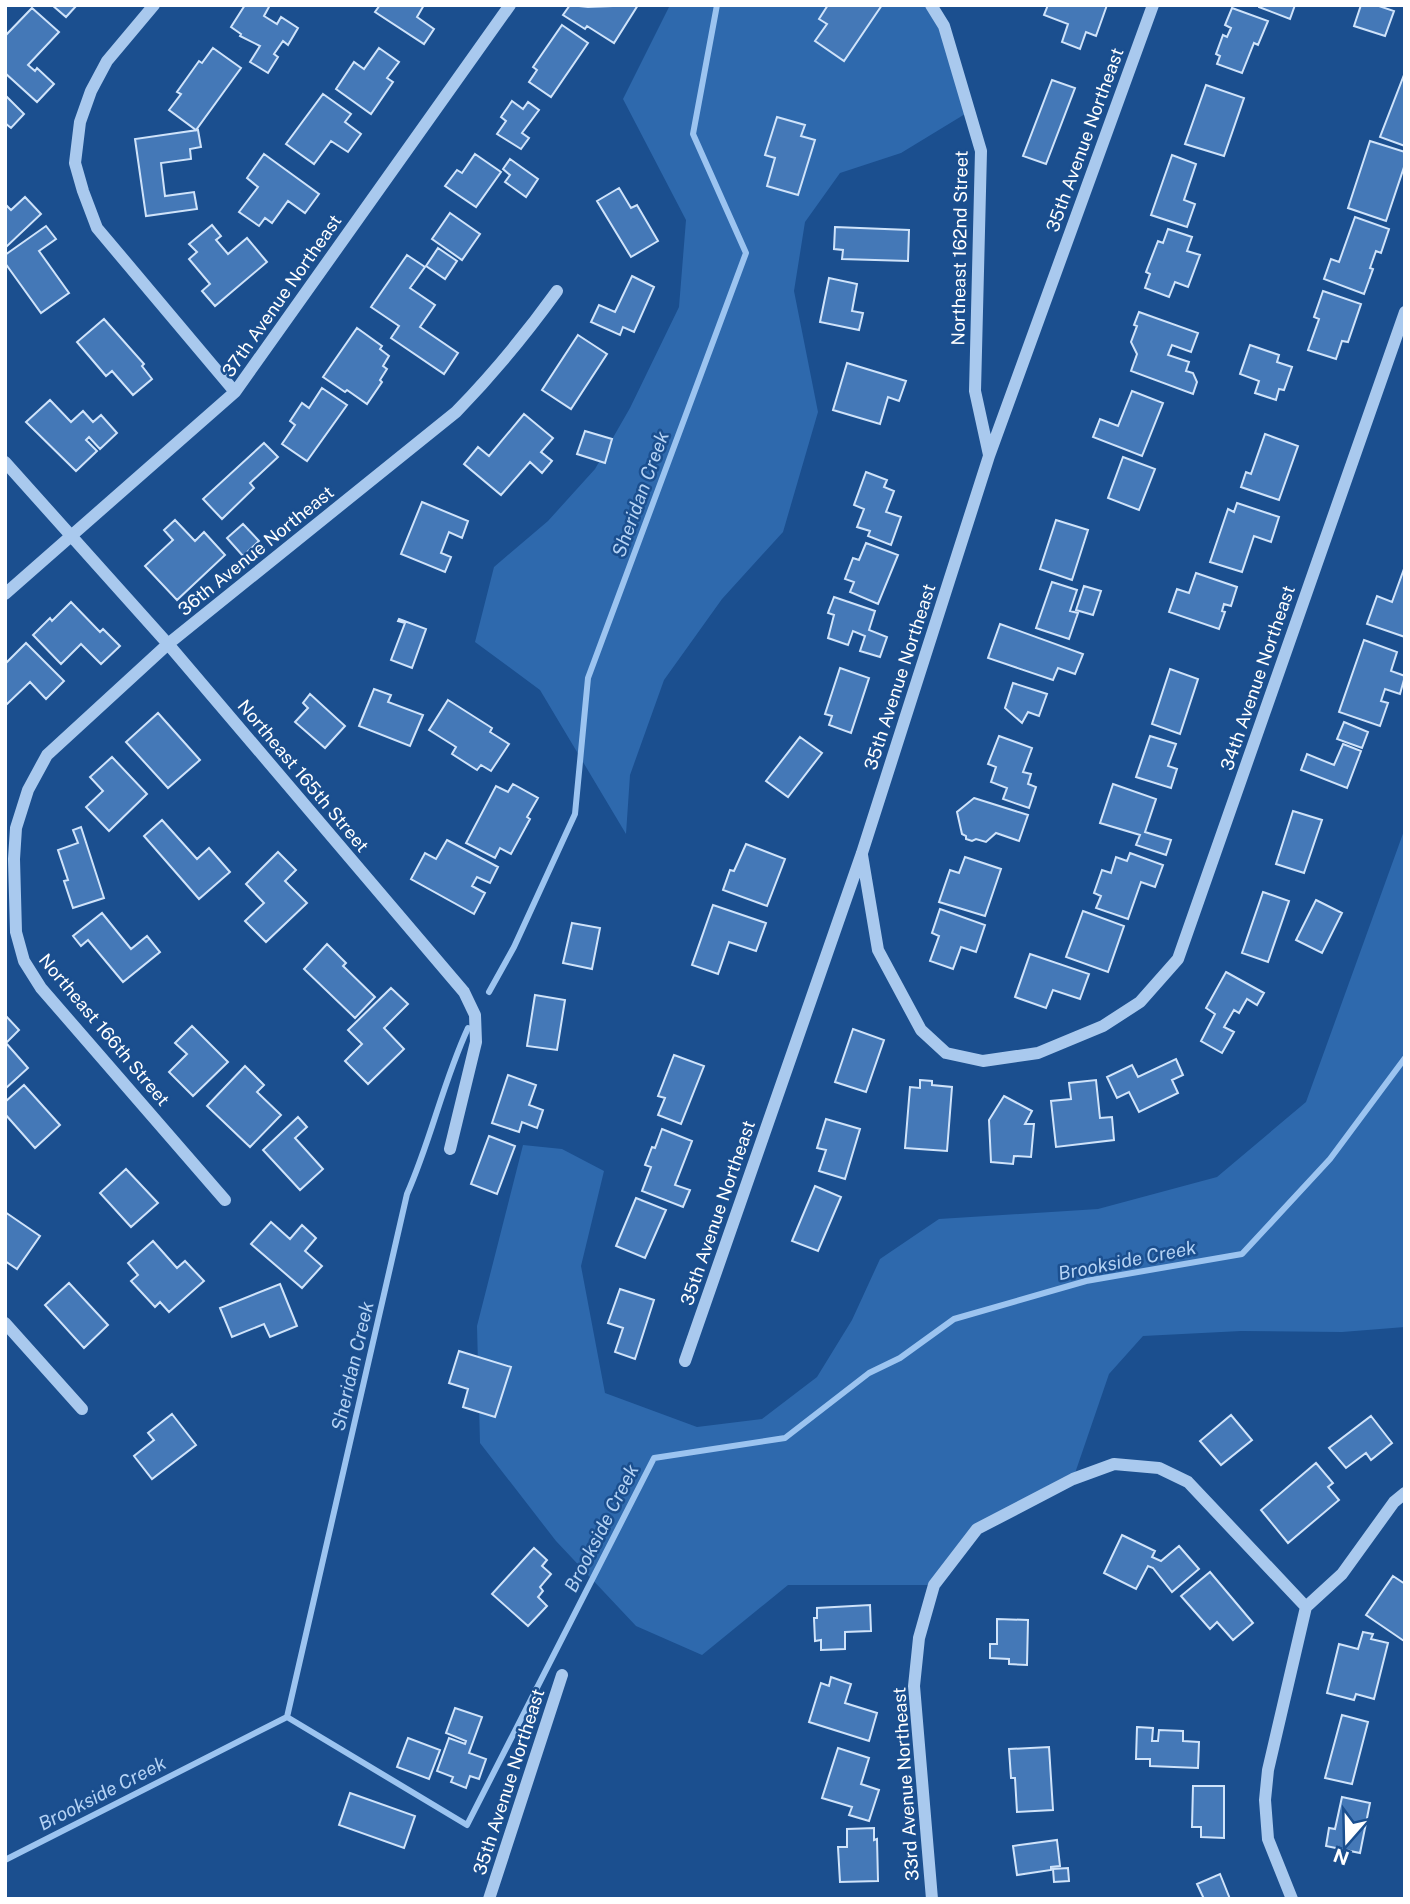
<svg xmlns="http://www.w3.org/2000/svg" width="1410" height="1904" font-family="'Public Sans',sans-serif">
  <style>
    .green { fill: #2e69ad }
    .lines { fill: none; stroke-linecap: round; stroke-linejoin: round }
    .stream { stroke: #9cc4f0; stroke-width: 6 }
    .building { fill: #4478b7; stroke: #cfe3fa; stroke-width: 2 }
    .minor { stroke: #a9c9ee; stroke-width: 12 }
    .labels { text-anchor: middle; stroke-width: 5; stroke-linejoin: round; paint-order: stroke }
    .street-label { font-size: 18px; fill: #fff; stroke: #1b4f8f }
    .water-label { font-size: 19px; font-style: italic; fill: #b5d3f5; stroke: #1b4f8f }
  </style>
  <rect width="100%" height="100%" fill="#1b4f8f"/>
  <path class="green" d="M670,5H931L970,111L901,153L840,173L805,222L794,291L818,412L783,532L722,599L664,680L630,775L626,834L540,690L475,642L494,567L548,521L595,469L630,408L679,307L686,220L623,99Z
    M1405,828V1327L1342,1332L1241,1331L1143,1336L1109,1374L1073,1479L977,1529L934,1585H788L702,1655L636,1626L556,1541L480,1443L477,1326L523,1145L562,1149L604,1171L581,1266L605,1393L697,1427L762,1419L817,1377L852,1320L880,1259L939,1219L1098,1209L1217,1177L1306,1102Z"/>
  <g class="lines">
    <path class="stream" d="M489,992L514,947L575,814L588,678L746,253L693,134L717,5
      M287,1717L407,1194C431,1140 443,1082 468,1028
      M5,1860L287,1717L467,1825L654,1458L785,1438L869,1373L900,1358L954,1319L1086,1281L1242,1254L1330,1159L1405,1058"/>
  </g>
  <path class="building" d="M52,5H77L66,17Z
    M245,5H270L264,16L277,24L281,17L298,28L288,45L283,41L274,54L278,57L268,73L250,62L260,46L240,36L241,34L231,27Z
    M380,5H424L417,17L434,29L424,44L375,12Z
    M570,5L588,7L638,5L614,43L587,26L585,29L563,15Z
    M828,5H882L844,61L815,41L827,24L819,19Z
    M1048,5H1107L1096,36L1086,32L1080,49L1062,42L1068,24L1044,15Z
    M1259,5H1295L1290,19L1259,7Z
    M1361,5H1376L1394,11L1385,36L1354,26Z
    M32,8L59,32L28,65L35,71L37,68L54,84L37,102L5,73V36Z
    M1232,8L1268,21L1258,45L1254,43L1242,73L1217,64L1220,56L1216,54L1223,35L1227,37L1231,28L1225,25Z
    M562,25L588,43L551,97L529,82L537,70L533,67Z
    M213,48L241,68L196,130L169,110L181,94L177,92L199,61L202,63Z
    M379,48L399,62L387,78L393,82L371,114L336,89L354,62L364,69Z
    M1404,75H1405V146L1380,137Z
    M1052,80L1075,88L1046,164L1023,156Z
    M1206,85L1244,98L1224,156L1185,144Z
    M323,94L351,114L345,122L361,134L348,152L331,141L314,164L286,144Z
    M5,95L24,114L11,128L5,123Z
    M512,101L523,109L528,102L539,110L522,133L529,138L521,149L497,134L506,121L501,117Z
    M777,117L805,125L801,136L815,140L798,195L767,186L775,158L765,155Z
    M198,130L201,147L190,149L191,159L161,163L165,196L194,192L197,209L146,216L135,139Z
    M1370,141L1405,152V164L1386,221L1348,208Z
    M264,154L319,194L305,213L288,201L272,223L265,218L259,226L239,212L258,187L247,178Z
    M475,154L501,172L476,207L445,186L457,170L462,173Z
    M1172,155L1196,164L1184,200L1195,204L1187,227L1151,215Z
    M510,159L538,179L526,197L505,182L510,175L503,169Z
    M619,188L631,208L637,205L658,241L631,257L597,201Z
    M25,197L41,214L5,248V204L11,210Z
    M450,213L480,234L462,260L432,239Z
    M1355,217L1389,229L1381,253L1376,251L1370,268L1373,269L1364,294L1324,279L1331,259L1339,262Z
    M212,225L221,236L216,240L228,254L247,238L267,262L215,306L202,291L210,284L189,259L197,252L189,244Z
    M46,226L56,239L39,251L69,293L41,313L5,263V255Z
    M835,227L909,230L908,261L842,259L843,250L834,249Z
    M1168,229L1192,237L1187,251L1200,255L1188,287L1175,282L1169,297L1145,288L1150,274L1146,272L1158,241L1163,243Z
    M438,248L457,261L445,279L426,266Z
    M407,255L425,267L410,288L435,305L420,327L458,353L444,374L391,338L399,326L371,307Z
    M632,276L654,287L634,332L623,327L620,335L591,322L599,305L615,312Z
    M829,278L857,284L852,311L863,313L859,330L820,322Z
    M1323,291L1361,304L1348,342L1342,341L1336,359L1308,350L1319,319L1314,317Z
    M1139,312L1198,333L1191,352L1172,345L1168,355L1189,362L1186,371L1193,373L1197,382L1193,394L1131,371L1137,354L1131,342L1137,326L1134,325Z
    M104,319L144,364L142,366L152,379L133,395L112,371L106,376L77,342Z
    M357,328L382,346L380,349L389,356L383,366L387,369L380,380L382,382L367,404L347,390L345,392L323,377Z
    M578,335L607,354L571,409L542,390Z
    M1250,345L1279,355L1277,362L1292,367L1284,390L1279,389L1276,400L1255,393L1259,381L1240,374Z
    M847,363L906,381L899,401L888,397L880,424L833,410Z
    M322,388L347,405L307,461L282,444L295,425L290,421L302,403L309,408Z
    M1132,391L1163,403L1142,456L1093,437L1100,419L1118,426Z
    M50,400L71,422L83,411L93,422L101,415L117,433L100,449L89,437L86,440L97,451L76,471L26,422Z
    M524,414L553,438L541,452L552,461L542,473L530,462L501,495L464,464L478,447L489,456Z
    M585,431L612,439L605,463L577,454Z
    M1265,434L1298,446L1279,500L1241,487L1246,472L1251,474Z
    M264,443L278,457L250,483L254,488L222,519L203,499Z
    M1123,457L1155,469L1139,510L1108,498Z
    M866,472L887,480L884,487L894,491L886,512L901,517L891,545L868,536L870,531L857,527L864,509L854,505Z
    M422,502L468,521L462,538L449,532L441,553L451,557L445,572L401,554Z
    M1237,503L1279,517L1271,542L1254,536L1242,572L1210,562L1228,509L1234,512Z
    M175,520L195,541L204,532L225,555L177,600L145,566L173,540L164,530Z
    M1056,520L1088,530L1072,580L1040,569Z
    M243,524L259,541L243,556L227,538Z
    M866,543L898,555L878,604L850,592L854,582L845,579L853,558L859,560Z
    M1405,566V637L1367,624L1377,596L1392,602Z
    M1196,573L1237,587L1231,606L1224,604L1222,611L1225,612L1219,629L1169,612L1177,589L1189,593Z
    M1052,582L1077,590L1070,611L1078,613L1069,639L1036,628Z
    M1084,586L1101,591L1093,615L1076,610Z
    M834,597L875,611L869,630L887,637L880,657L860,651L865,636L853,631L848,645L828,638L834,615L828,613Z
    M71,602L100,632L103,629L120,646L101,664L81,644L61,664L33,635L50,618L52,621Z
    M399,619L426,629L412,668L391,660L405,623L398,621Z
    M1000,624L1083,654L1075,674L1058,668L1053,680L988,658Z
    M1364,640L1397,652L1391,671L1405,676L1400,694L1385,689L1381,701L1388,703L1380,726L1339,712Z
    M26,643L64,681L46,699L30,682L5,706V664Z
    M840,668L869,678L851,733L829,725L832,716L825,714Z
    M1170,669L1198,679L1180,734L1152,724Z
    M1013,683L1047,694L1039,716L1028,712L1022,723L1005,708Z
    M374,689L391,695L388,702L423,715L410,746L359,726Z
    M310,694L345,726L325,748L295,722L308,708L303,703Z
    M448,700L492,728L490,732L509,744L491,771L481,765L477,770L452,754L456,747L429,730Z
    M158,713L200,760L168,788L126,742Z
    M1344,722L1368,732L1362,748L1337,739Z
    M999,736L1032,748L1023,772L1031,774L1028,784L1036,787L1029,808L1003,799L1007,788L991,782L996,767L988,764Z
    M1150,736L1176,744L1168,766L1177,769L1171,788L1136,777Z
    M800,737L822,753L788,797L766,781Z
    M1343,744L1361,751L1347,788L1301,770L1307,754L1334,765Z
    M112,757L147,794L109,831L86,807L103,791L90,777Z
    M513,784L538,798L527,817L530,819L511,854L500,848L495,858L466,843L496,786L508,792Z
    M1113,784L1156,799L1145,832L1171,840L1166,855L1136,845L1140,835L1100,823Z
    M974,798L1028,815L1019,841L996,833L986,842L976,839L972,841L966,839V836L962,834L957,812Z
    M1293,811L1322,820L1304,873L1276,864Z
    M162,820L197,859L209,848L230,872L199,899L144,836Z
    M81,827L104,898L73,908L64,881L68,880L58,850L78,843L73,830Z
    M447,840L498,867L490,883L477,877L472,886L485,893L474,914L411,879L425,853L436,859Z
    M746,844L785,859L767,906L723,890L730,870L734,871Z
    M278,852L296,870L285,881L307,903L266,942L245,921L264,903L246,884Z
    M1130,853L1163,865L1155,887L1141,882L1128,919L1096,908L1101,896L1094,893L1102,870L1111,873L1116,857L1127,861Z
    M965,857L1001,869L985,916L939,902L950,870L959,873Z
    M1263,892L1289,901L1268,962L1242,953Z
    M1316,900L1342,913L1322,953L1296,940Z
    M713,905L766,923L756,951L729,942L718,974L692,965Z
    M940,909L985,925L976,952L961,947L953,969L930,961L939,936L932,933Z
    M1083,911L1124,926L1108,972L1066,957Z
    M102,913L131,949L147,936L160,952L123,982L88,940L81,946L73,936Z
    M572,923L600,928L592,969L563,963Z
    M327,944L346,963L343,966L375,997L355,1018L304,969Z
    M1030,954L1089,974L1080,999L1053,990L1046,1008L1015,997Z
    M1226,972L1264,993L1257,1005L1247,999L1239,1013L1234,1010L1224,1027L1234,1032L1222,1053L1201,1041L1215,1014L1206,1008Z
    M391,988L408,1004L384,1028L404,1049L368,1084L345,1061L362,1044L348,1030Z
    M535,995L565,1000L557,1050L527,1046Z
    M5,1015L19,1030L6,1043L28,1068L5,1089Z
    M192,1026L228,1062L193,1096L169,1072L187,1054L175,1043Z
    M853,1029L884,1040L866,1092L835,1082Z
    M674,1055L704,1066L681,1124L658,1115L665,1098L658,1096Z
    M1176,1059L1183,1075L1172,1080L1178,1093L1139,1112L1129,1092L1117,1098L1107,1077L1132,1065L1138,1077Z
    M245,1066L264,1085L257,1092L281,1115L250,1147L207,1106Z
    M508,1075L536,1085L529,1105L543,1110L537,1128L522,1122L519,1132L492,1123Z
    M920,1080L932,1081V1085L952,1087L947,1151L905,1148L910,1087L920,1088Z
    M1096,1080L1100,1118L1112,1117L1114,1140L1056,1147L1051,1101L1071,1099L1069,1083Z
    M24,1085L60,1125L35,1148L5,1114V1102Z
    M1004,1096L1032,1111L1025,1124H1034L1031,1157L1014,1156L1013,1164L991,1162L989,1120Z
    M298,1117L307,1127L295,1138L323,1169L300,1190L263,1150Z
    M826,1119L860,1129L845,1179L819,1171L826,1150L817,1148Z
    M662,1129L692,1141L675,1185L690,1190L683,1207L642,1191L651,1167L645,1165L652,1147L655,1148Z
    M489,1136L515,1146L497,1194L471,1184Z
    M126,1169L158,1203L131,1227L100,1193Z
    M815,1186L841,1197L818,1251L792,1241Z
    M636,1198L666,1210L645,1258L616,1246Z
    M5,1212L40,1236L17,1269L5,1261Z
    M271,1222L290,1239L302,1225L316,1238L305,1251L322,1266L302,1288L251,1244Z
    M153,1241L177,1268L185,1261L204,1281L169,1312L160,1302L155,1307L131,1281L138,1275L128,1263Z
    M69,1283L108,1325L84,1348L45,1305Z
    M280,1284L297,1326L270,1337L264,1324L232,1337L220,1308Z
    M620,1289L654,1300L635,1359L615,1352L623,1328L608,1323Z
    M459,1351L511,1367L495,1417L463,1407L468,1389L449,1383Z
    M172,1414L196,1445L152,1479L134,1456L154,1440L148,1433Z
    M1231,1415L1252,1440L1221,1465L1200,1441Z
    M1371,1416L1392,1443L1371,1460L1366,1453L1346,1468L1329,1448Z
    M1316,1463L1333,1483L1328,1487L1339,1500L1288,1543L1261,1510Z
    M1122,1535L1155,1551L1152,1557L1161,1561L1179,1546L1199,1569L1172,1592L1153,1568L1148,1566L1136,1589L1104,1573Z
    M534,1548L547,1560L542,1566L551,1574L540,1587L543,1591L538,1597L547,1606L528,1626L492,1594Z
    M1210,1572L1253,1623L1233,1640L1217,1622L1210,1629L1181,1596Z
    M1393,1576L1405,1584L1404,1641L1366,1615Z
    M870,1605L871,1631L845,1632V1649L821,1650V1640L815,1641L814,1618H817V1608Z
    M997,1619L1028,1620L1027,1665L1009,1664V1659L990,1658V1644H997Z
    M1363,1632L1373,1634L1371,1639L1388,1643L1374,1699L1356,1694L1354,1700L1327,1693L1339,1644L1358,1649Z
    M831,1677L851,1684L845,1703L877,1713L869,1741L809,1722L821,1683L829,1686Z
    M455,1708L482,1717L469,1753L486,1759L479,1779L470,1776L466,1788L451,1782L453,1777L437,1771L449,1738L465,1744L466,1741L446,1733Z
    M1342,1715L1368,1722L1352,1784L1325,1778Z
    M1137,1727L1153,1728L1152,1741H1158L1159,1730L1183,1731V1741L1199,1742L1198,1768L1150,1766V1759H1136Z
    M408,1738L440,1750L429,1779L397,1767Z
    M1049,1747L1053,1810L1017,1812L1015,1778H1011L1009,1749Z
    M838,1748L869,1758L861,1784L879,1790L869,1821L849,1815L852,1807L822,1798Z
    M1193,1786H1224V1838L1201,1837V1827H1192Z
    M350,1793L415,1816L404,1848L339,1825Z
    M1342,1797L1370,1803L1360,1853L1326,1846L1329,1828L1335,1829Z
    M874,1828V1840L877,1839L878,1881L840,1882L838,1847H847V1829Z
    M1057,1840L1060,1866L1051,1867V1870L1017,1875L1013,1846Z
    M1068,1868L1069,1881L1054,1882L1053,1869Z
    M1220,1874L1230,1899H1204L1197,1884Z"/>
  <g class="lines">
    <path class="minor" d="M154,5L107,61L91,91L80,122L75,163L83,191L97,228L235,392
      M931,5L944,26L981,151L975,391L989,455
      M5,462L168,644L464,992L475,1015L476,1042L450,1149
      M5,594L235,392L510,5
      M862,855L878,950L921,1030L946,1053L983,1061L1038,1053L1103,1026L1140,1002L1178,959L1405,312
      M225,1200L41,988L24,961L16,932L14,859L16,828L28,790L47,755L168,644L456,412C493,374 526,334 557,291
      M5,1323L82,1409
      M685,1361L862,853L989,456L1153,5
      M489,1899L562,1675
      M932,1899L914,1686L919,1638L934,1585L977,1529L1073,1479L1114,1464L1159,1468L1188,1482L1306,1607L1342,1574L1394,1502L1405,1493
      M1292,1899L1268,1839L1265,1800L1268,1770L1306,1607"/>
  </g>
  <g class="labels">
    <g class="street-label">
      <text transform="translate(1085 140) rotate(-70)" y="6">35th Avenue Northeast</text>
      <text transform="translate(960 248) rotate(-89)" y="6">Northeast 162nd Street</text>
      <text transform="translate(282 296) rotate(-55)" y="6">37th Avenue Northeast</text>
      <text transform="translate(256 551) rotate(-39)" y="6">36th Avenue Northeast</text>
      <text transform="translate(900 677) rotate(-72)" y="6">35th Avenue Northeast</text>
      <text transform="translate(1258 678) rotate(-71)" y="6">34th Avenue Northeast</text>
      <text transform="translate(303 776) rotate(50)" y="6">Northeast 165th Street</text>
      <text transform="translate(104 1030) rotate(50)" y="6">Northeast 166th Street</text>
      <text transform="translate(718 1213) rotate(-71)" y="6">35th Avenue Northeast</text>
      <text transform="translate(509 1782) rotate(-72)" y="6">35th Avenue Northeast</text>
      <text transform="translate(906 1784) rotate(-94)" y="6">33rd Avenue Northeast</text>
    </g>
    <g class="water-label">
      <text transform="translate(640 494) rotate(-70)" y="7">Sheridan Creek</text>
      <text transform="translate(1127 1260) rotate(-11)" y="7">Brookside Creek</text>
      <text transform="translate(352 1366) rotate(-77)" y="7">Sheridan Creek</text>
      <text transform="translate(601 1528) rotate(-63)" y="7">Brookside Creek</text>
      <text transform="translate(102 1793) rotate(-27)" y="7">Brookside Creek</text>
    </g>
  </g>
  <rect width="1410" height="1904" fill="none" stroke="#ffffff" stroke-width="14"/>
  <g transform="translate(1347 1841) rotate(200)" stroke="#1b4f8f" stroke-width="5" paint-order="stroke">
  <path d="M0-5L12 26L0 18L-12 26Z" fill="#ffffff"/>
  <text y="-10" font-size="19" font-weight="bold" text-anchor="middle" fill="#ffffff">N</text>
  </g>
</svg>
